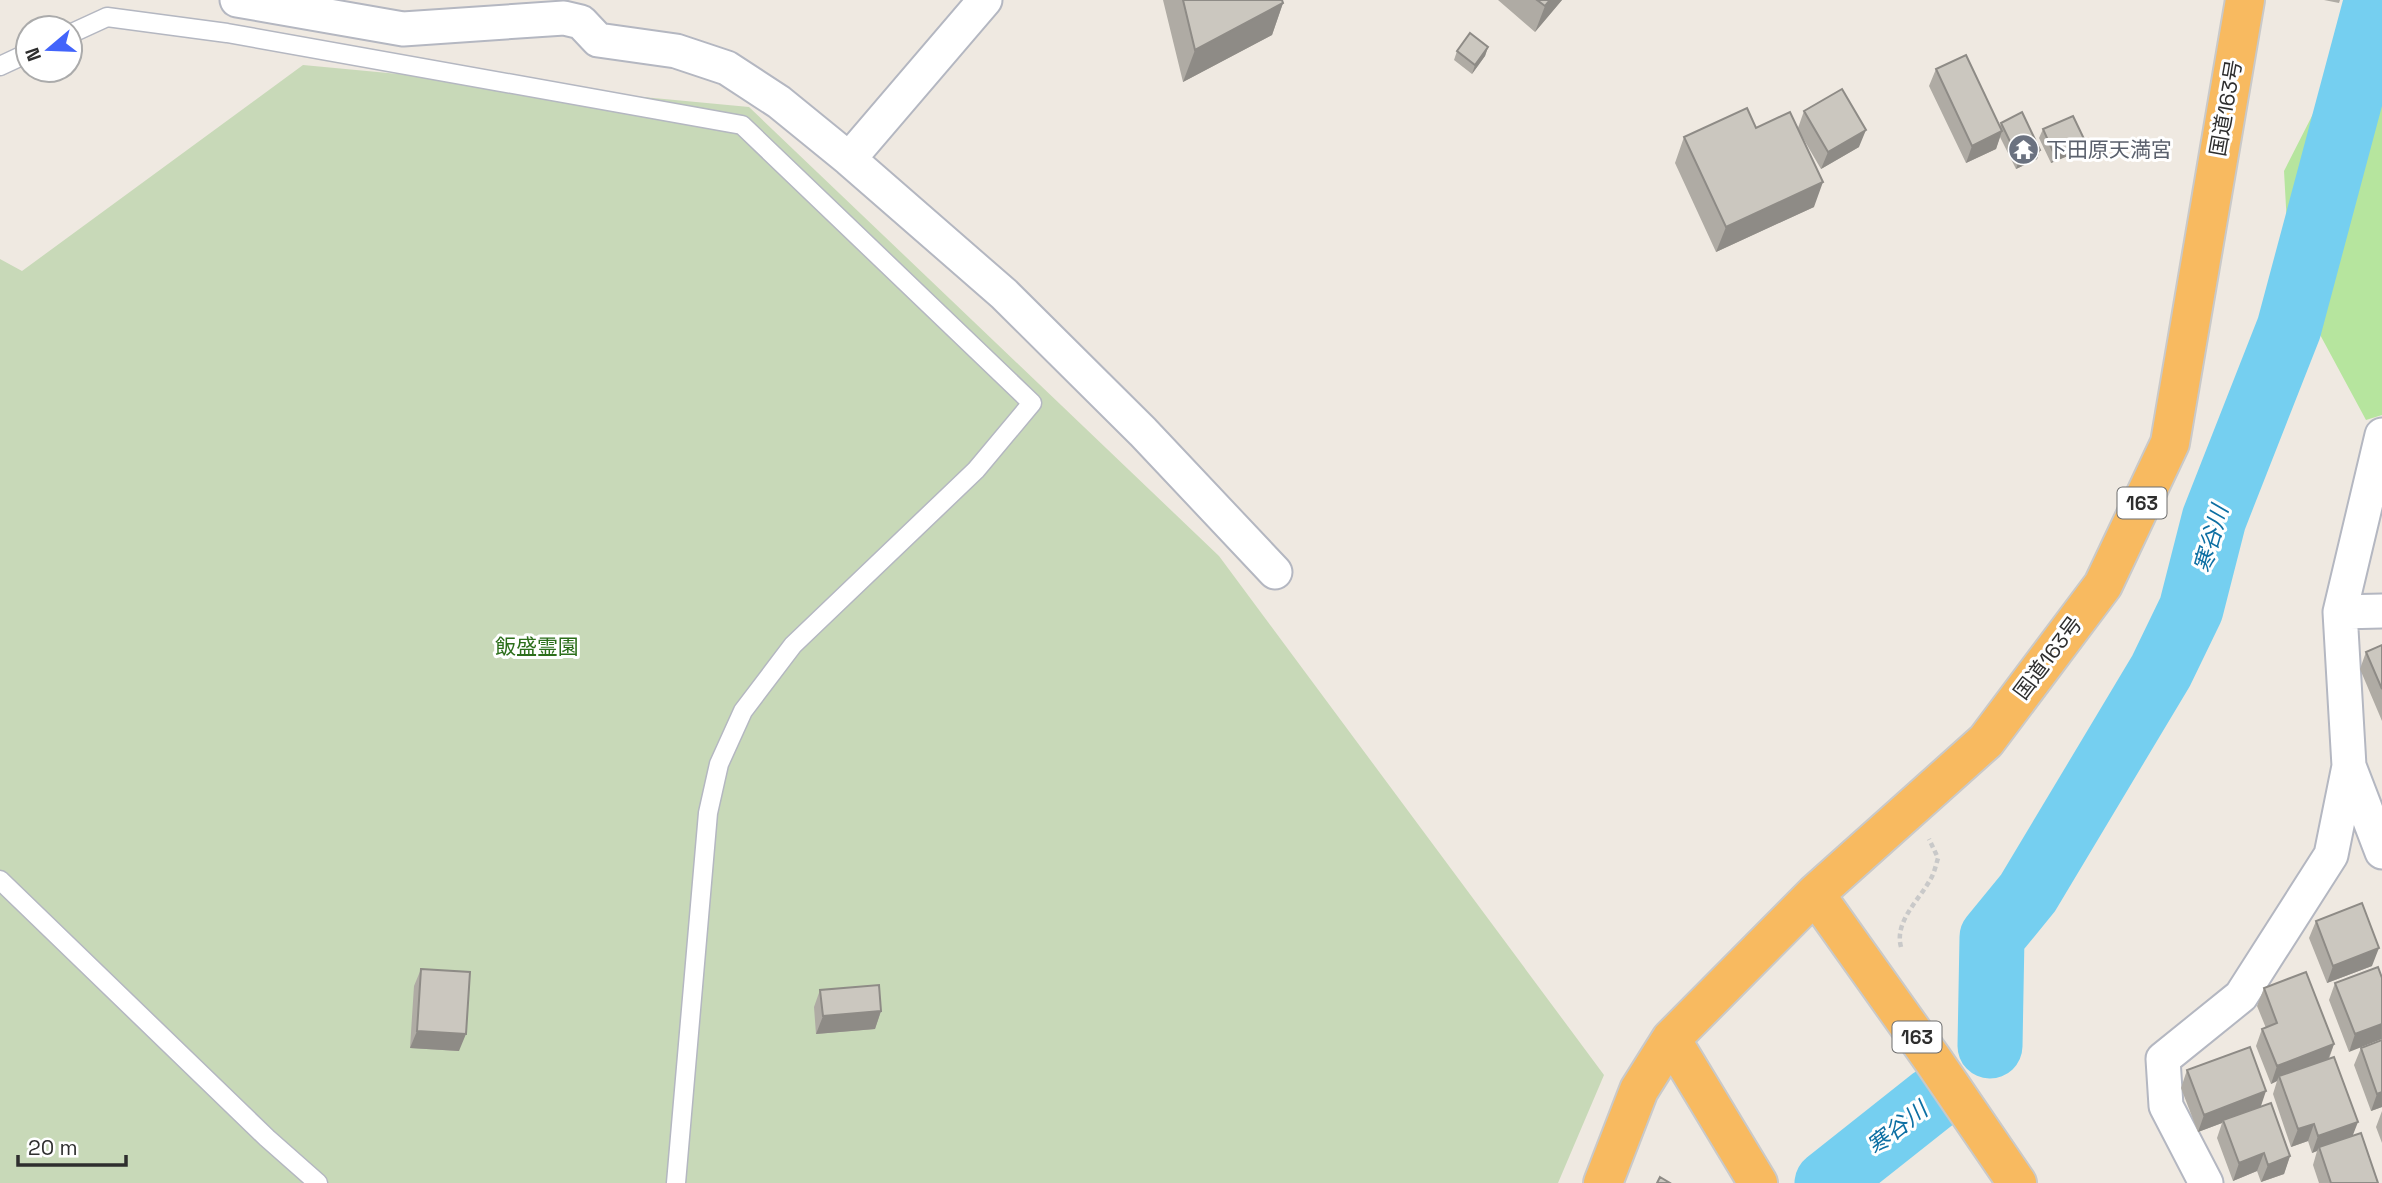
<svg xmlns="http://www.w3.org/2000/svg" width="2382" height="1183" font-family="'Space Grotesk','Noto Sans JP',sans-serif">
  <style>
    .green { fill: #b6e59e }
    .cemetery { fill: #c8d9b8 }
    .lines { fill: none; stroke-linecap: round; stroke-linejoin: round }
    .river { stroke: #75cff0; stroke-width: 65 }
    .service-casing { stroke: #b4b7c1; stroke-width: 21 }
    .minor-casing { stroke: #b4b7c1; stroke-width: 37 }
    .trunk-casing { stroke: #c9c9c9; stroke-width: 42 }
    .path { stroke: #c9c9c9; stroke-width: 4.5; stroke-dasharray: 5 3.5; stroke-linecap: butt }
    .service { stroke: #fff; stroke-width: 18 }
    .minor { stroke: #fff; stroke-width: 33 }
    .trunk { stroke: #f8ba60; stroke-width: 38 }
    .wall { fill: #afaba4 }
    .shaded-wall { fill: #8e8b86 }
    .building { fill: #cbc7bf; stroke: #8e8b86; stroke-width: 2 }
    .labels { text-anchor: middle; stroke-width: 6; stroke-linejoin: round; paint-order: stroke }
    .shield { fill: #fff; stroke: #6d6d6d; stroke-width: 2 }
    .shield-label { font-size: 19px; font-weight: bold; fill: #2e2e2e }
    .street-label { font-size: 21px; fill: #2e2e2e; stroke: #fff }
    .worship-label { font-size: 21px; fill: #5b616d; stroke: #fff; text-anchor: start }
    .park-label { font-size: 21px; fill: #2c6e1b; stroke: #fff }
    .water-label { font-size: 23px; font-style: italic; fill: #0d6fa3; stroke: #fff }
  </style>
  <rect width="100%" height="100%" fill="#efe9e1"/>
  <path class="green" d="M2360,0H2382V415L2366,420L2290,279L2284,171L2341,59Z"/>
  <path class="cemetery" d="M303,65L749,107L1219,556L1604,1075L1558,1183H0V259L22,271Z"/>
  <g class="lines">
    <path class="river" d="M1990,1046L1992,937L2028,893L2161,671L2191,609L2214,519L2289,328L2374,10L2379,0
      M1827,1183L1933,1099"/>
    <defs>
      <path id="service" d="M70,34L107,17L227,33L742,125L1032,403L976,470L793,645L743,711L719,764L708,813L676,1183
        M0,66L28,53
        M0,880L267,1138L318,1183"/>
      <path id="minor" d="M237,0L403,29L564,18L581,22L598,40L676,51L727,68L779,102L849,159L1004,294L1143,432L1275,572
        M849,159L985,0
        M2340,612L2382,611
        M2349,766L2382,852
        M2206,1183L2166,1106L2163,1059L2241,996L2331,855L2349,766L2340,612L2382,435"/>
      <path id="trunk" d="M1815,894L1933,1060L2017,1183
        M1671,1039L1758,1183
        M1603,1183L1639,1090L1671,1039L1815,894L1986,741L2103,585L2170,443L2245,0"/>
    </defs>
    <use href="#service" class="service-casing"/>
    <use href="#minor" class="minor-casing"/>
    <use href="#trunk" class="trunk-casing"/>
    <path class="path" d="M1901,947C1894,922 1919,900 1930,880C1934,874 1936,865 1938,858L1929,839"/>
    <use href="#service" class="service"/>
    <use href="#minor" class="minor"/>
    <use href="#trunk" class="trunk"/>
  </g>
  <path class="wall" d="M1163,0H1282L1283,3L1272,35L1183,82Z
    M1498,0H1562L1535,32Z
    M2324,0H2340L2339,3Z
    M1488,47L1485,56L1472,74L1454,60L1457,51Z
    M1936,69L2000,126L2001,123L2040,150L2037,159L2016,169L2000,137L1996,149L1966,163L1929,86Z
    M1804,111L1859,147L1821,169L1800,133L1814,207L1716,252L1675,163L1684,137L1756,128H1798Z
    M2043,129L2085,141L2082,150L2051,163L2039,138Z
    M2382,645V721L2360,669L2366,652Z
    M2316,921L2372,966L2327,983L2309,938Z
    M421,969L459,1051L410,1048L414,986Z
    M2382,978L2349,1052L2329,1000L2335,983Z
    M2264,988L2334,1044L2329,1059L2353,1136L2378,1183H2319L2313,1165L2317,1151L2312,1153L2308,1141L2291,1147L2273,1094L2277,1081L2271,1084L2256,1046L2262,1029L2266,1028L2257,1006Z
    M820,990L881,1011L875,1029L816,1034L814,1007Z
    M2361,1048L2382,1107L2371,1111L2354,1065Z
    M2187,1070L2260,1107L2290,1156L2284,1174L2261,1182L2257,1171L2233,1181L2217,1138L2222,1123L2198,1132L2181,1088Z
    M2382,1111V1143L2376,1127Z"/>
  <path class="shaded-wall" d="M1550,0H1562L1535,32L1545,6Z
    M1283,3L1272,35L1183,82L1195,50Z
    M1488,47L1485,56L1472,74L1475,65Z
    M1866,130L1859,147L1821,169L1828,152Z
    M2002,131L1996,149L1966,163L1972,146Z
    M2085,141L2082,150L2051,163L2054,154Z
    M2040,150L2037,159L2016,169L2019,160Z
    M1823,182L1814,207L1716,252L1726,227Z
    M2379,948L2372,966L2327,983L2333,966Z
    M881,1011L875,1029L816,1034L823,1016Z
    M2382,1024V1039L2349,1052L2355,1034Z
    M417,1031L466,1034L459,1051L410,1048Z
    M2334,1044L2327,1062L2279,1076L2277,1081L2271,1084L2277,1066Z
    M2266,1091L2260,1109L2223,1120L2222,1123L2198,1132L2204,1115Z
    M2382,1092V1107L2371,1111L2377,1094Z
    M2358,1122L2351,1140L2319,1147L2317,1151L2312,1153L2318,1136Z
    M2314,1124L2308,1141L2291,1147L2298,1129Z
    M2264,1153L2257,1171L2233,1181L2239,1163Z
    M2290,1156L2284,1174L2261,1182L2268,1165Z"/>
  <path class="building" d="M1183,0H1282L1283,3L1195,50Z
    M1537,0H1550L1545,6Z
    M1470,33L1488,47L1475,65L1457,51Z
    M1966,55L2002,131L1972,146L1936,69Z
    M1842,89L1866,130L1828,152L1804,111Z
    M1747,108L1756,128L1790,112L1823,182L1726,227L1684,137Z
    M2022,112L2040,150L2019,160L2001,123Z
    M2073,116L2085,141L2054,154L2043,129Z
    M2382,645V689L2366,652Z
    M2362,903L2379,948L2333,966L2316,921Z
    M2378,967L2382,978V1024L2355,1034L2335,983Z
    M421,969L470,972L466,1034L417,1031Z
    M2306,972L2334,1044L2277,1066L2262,1029L2277,1023L2264,988Z
    M879,985L881,1011L823,1016L820,990Z
    M2382,1040V1092L2377,1094L2361,1048Z
    M2250,1047L2266,1091L2204,1115L2187,1070Z
    M2334,1057L2358,1122L2318,1136L2314,1124L2298,1129L2279,1076Z
    M2271,1103L2290,1156L2268,1165L2264,1153L2239,1163L2223,1120Z
    M2361,1133L2378,1183H2331L2319,1147Z
    M1660,1177L1670,1183H1657Z"/>
  <defs>
    <symbol id="temple-disc" viewBox="-11 -11 22 22"><circle r="9.5" fill="#6b7280" stroke="#fff"/><path d="M0-6L5-2H3V0L6.5 2.5H4V6H1.5V3h-3V6H-4V2.5H-6.5L-3 0V-2H-5Z" fill="#fff"/></symbol>
  </defs>
  <g fill-rule="evenodd">
    <use href="#temple-disc" x="2006" y="132" width="35" height="35"/>
  </g>
  <g class="labels">
    <g class="shield">
      <rect x="2117.5" y="487.5" width="49" height="31" rx="5"/>
      <rect x="1892.5" y="1021.5" width="49" height="31" rx="5"/>
    </g>
    <g class="shield-label">
      <text x="2142" y="510">163</text>
      <text x="1917" y="1044">163</text>
    </g>
    <g class="street-label">
      <text transform="translate(2226 108) rotate(-80)" y="7">国道163号</text>
      <text transform="translate(2048 658) rotate(-53)" y="7">国道163号</text>
    </g>
    <g class="worship-label">
      <text x="2046" y="157">下田原天満宮</text>
    </g>
    <g class="park-label">
      <text x="537" y="654">飯盛霊園</text>
    </g>
    <g class="water-label">
      <text transform="translate(2211 539) rotate(-74)" y="8">寒谷川</text>
      <text transform="translate(1897 1128) rotate(-38)" y="8">寒谷川</text>
    </g>
  </g>
  <g transform="translate(49 49) rotate(251)"><circle r="33" fill="#ffffff" stroke="#ababab" stroke-width="2"/>
  <path d="M0-5L12 26L0 18L-12 26Z" fill="#4264fb"/>
  <text y="-10" font-size="19" font-weight="bold" text-anchor="middle" fill="#2e2e2e">N</text>
  </g>
  <path d="M18 1155v10h108v-10" fill="none" stroke="#2e2e2e" stroke-width="3.5"/>
  <text x="28" y="1155" font-size="21" fill="#2e2e2e" stroke="#ffffff" stroke-width="5" paint-order="stroke">20 m</text>
</svg>
